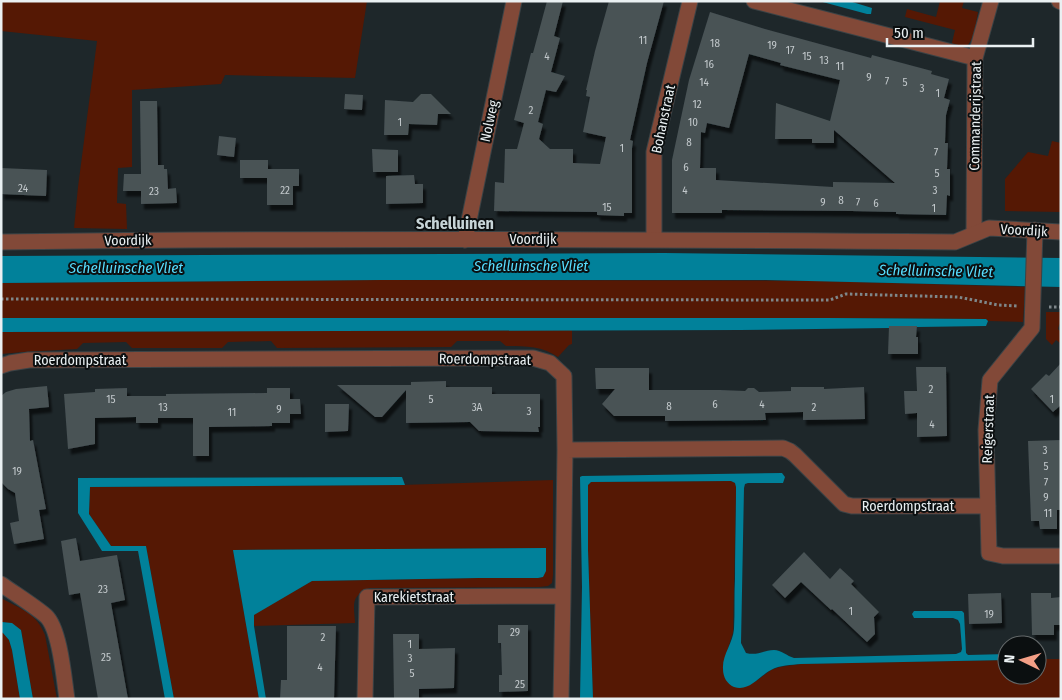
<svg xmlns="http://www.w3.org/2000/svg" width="1062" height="700" font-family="'Fira Sans Condensed',sans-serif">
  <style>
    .green { fill: #551804 }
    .water { fill: #01819a }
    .building { fill: #485255; fill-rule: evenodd; filter: url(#shadow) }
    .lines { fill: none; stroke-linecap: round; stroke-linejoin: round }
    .minor-casing { stroke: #3b4346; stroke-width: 17 }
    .tertiary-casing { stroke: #3b4346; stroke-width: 17 }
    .path { stroke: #7f878a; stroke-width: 3; stroke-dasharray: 2.5 2.5; stroke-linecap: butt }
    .minor { stroke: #824938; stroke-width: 15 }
    .tertiary { stroke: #824938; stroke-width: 15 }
    .labels { text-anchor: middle; stroke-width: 4; stroke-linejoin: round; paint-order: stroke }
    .number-label { font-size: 11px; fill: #c2c8cb }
    .street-label { font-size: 14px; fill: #eaf0f2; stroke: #0b0f10 }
    .water-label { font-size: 15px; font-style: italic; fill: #57ddfe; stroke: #0b0f10 }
    .quarter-label { font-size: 16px; font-weight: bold; fill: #c7d4d7; stroke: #0b0f10 }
  </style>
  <defs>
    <filter id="shadow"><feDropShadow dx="3" dy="5.5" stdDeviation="1" flood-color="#0009"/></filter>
  </defs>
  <rect width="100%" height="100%" fill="#1e272a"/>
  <path class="green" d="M1,1H367L355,78L225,75L221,84L132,90V167L118,168L117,203L126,204L127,229L74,228L78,187L97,41L1,31Z
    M940,1H964L962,8L978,12C976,22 974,45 963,48C959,49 954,47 951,47L955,30L905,17L907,9L936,17Z
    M1052,141L1061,143V212L1005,211V179L1028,152L1048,156Z
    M381,280L821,281L1025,287L1023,322L988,321L986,319L829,318H1V283Z
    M1046,312H1061V323L1059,325L1058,329L1060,331V343L1056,340L1052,345L1046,339Z
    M572,330V344L569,345L558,357C542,346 525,346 506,346L500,341H457L451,347L277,348L271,341L228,342L222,348H132L126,342L83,343L77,349L23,352L1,354V332Z
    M553,480V575L552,583L548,586L539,587L370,588C350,596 354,604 355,623L254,626V614L312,581L479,578H538L543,577L546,548L233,550L259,699H174L146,546H111L89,514L90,487L401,485Z
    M731,481L735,483L736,487L733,632L724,661L755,682L771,670L780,667L801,664L1007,660V675H1037V659H1061V699H593L588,550V485L591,482Z
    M1,598C20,609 36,612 45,635L57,699H33L22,635L21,630L5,622H1Z
    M1,632L3,633L9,640L12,650L20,699H1Z"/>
  <path class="water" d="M819,1H849L872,8L871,14H867Z
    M664,253L1061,258V287L766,280H381L1,283V256Z
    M1,318H829L986,319L988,321L986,326L917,327L916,326H889V328L740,330L1,332Z
    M782,473L785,477L783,483H748L745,484L744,488L741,643L746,653C758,656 764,650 774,650C781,650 787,656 794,658L956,654L961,652L962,649L960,624L958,620L953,618H914L912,614L914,611H962L964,613L966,653L968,655L1007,654V660L801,664C791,665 780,665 771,670C759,676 750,692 734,687C727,684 723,677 723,669C722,655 733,643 734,629C735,612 734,596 735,579C735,548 736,518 736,487L735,483L731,481L591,482L588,485V550L593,699H580L582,587L580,477L582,476Z
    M402,477L405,485L90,487L89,514L111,546H146L174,699H165L138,551H102L78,513V478Z
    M546,548V571L543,577L538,578H479L312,581L254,615V626L266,699H259L233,550Z
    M1,622L12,623L21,630L33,699H20L12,650L9,640L3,633L1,632Z"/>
  <path class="building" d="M547,1H563L554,36L560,38L551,72L565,76L556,92L546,90L538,122L543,124L539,139L550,149H573V163L600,164L606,137L583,132L590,97L586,96L587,90H586L595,51L609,1H664L647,63L630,140L633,141L632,148V213H624V216L597,215V212L494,211L495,182L504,183L505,149H517L524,123L514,120L531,53H533Z
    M710,12L765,29L871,58L872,55L932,71L931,74L949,79L944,98L950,100L946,115L945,143H948L947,169H950V196L947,195L946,215L896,214V212L851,211L722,210V213H672V160L689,80ZM749,54L781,63L780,65L840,80L830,121L776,103L775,139H812V143H834V130L895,183L833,182V187L716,180V168H700L701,132L705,133L707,123L729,128Z
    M345,94L363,95L362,110L344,109Z
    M421,94H431L451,114H438L437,125L409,124L408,135H384L385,100L413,102Z
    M140,101H157L158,165H164V169H167L168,189L176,188L177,203L141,204V191H123L124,174H141Z
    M219,136L236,138L234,157L217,155Z
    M372,149L398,150V172H373Z
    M240,160H268V169H299V186H293V205H267V178H240Z
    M1,168L47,170L46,196L1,194Z
    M414,175L415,184H423V203L386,204V176Z
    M889,326H917L916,337H918V354H888Z
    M1061,363V405L1053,412L1031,389L1046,374L1049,376Z
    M916,367H946L947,436L917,437V413L905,414L904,391H917Z
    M595,368H649V390H720L745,391L748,388H754L759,392L791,391V387H824V389L864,387L865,419L803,420V412L765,413L766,420L665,421V416H614L602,404L615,389H596Z
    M446,381V387H492V394H540V427H538L539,432L479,431L470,422L406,423V390L382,417H375L337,385H411V382Z
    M47,386L49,407L29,409L30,441L33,440L46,509L39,510L44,539L14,544L10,523L19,521L15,493L8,489L1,482V396L6,392L16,389Z
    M127,388V396H166V394L267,393V388H290V399H300L301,414H290V423H272V426L209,427V456H193V418H158V423H136V417L95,418V444L68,449L64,394L95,392V389Z
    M325,404H349L348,431L325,432Z
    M1061,440V510H1057V529H1040L1039,521H1031L1028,441Z
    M76,538L80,561L117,555L125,600L111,603L128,699H98L80,593L69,595L61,541Z
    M804,552L830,579L840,568L854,581L851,584L879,612L874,617L875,634L867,642L832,609L831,610L801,582L785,598L772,585Z
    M1001,593L1002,623L969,624L968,594Z
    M1031,593H1051V598L1061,597V625H1054V635H1032Z
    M498,625H528V691L499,692V675H502L501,643H498Z
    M287,626H336L334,699H280L281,680H287Z
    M393,634H419V649L455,648L454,688L419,689V699H394Z"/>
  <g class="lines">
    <defs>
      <path id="minor" d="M754,1L975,58
        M1059,1L1061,2
        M1035,230L1032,328L990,380L986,430L989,553L1003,556H1061
        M974,233L975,58L991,1
        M654,239V152L690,1
        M465,240L514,1
        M1,366L10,363L29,360L533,358L550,363L564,376L565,450L783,448L790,451L795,455L844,504L852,506H988
        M1,584C15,594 33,605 46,616C60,629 64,679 67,699
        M365,699L367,597L563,596
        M561,699L563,596L565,450"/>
      <path id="tertiary" d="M1,242C319,238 637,239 955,242L989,228L1061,232"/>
    </defs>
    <use href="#minor" class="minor-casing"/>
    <use href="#tertiary" class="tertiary-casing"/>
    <path class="path" d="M1,299L830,300L846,294L958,297L998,305L1018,306
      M1049,307H1061"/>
    <use href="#minor" class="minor"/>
    <use href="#tertiary" class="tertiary"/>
  </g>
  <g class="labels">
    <g class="number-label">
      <text x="643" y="44">11</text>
      <text x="715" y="47">18</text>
      <text x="772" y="49">19</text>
      <text x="790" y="54">17</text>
      <text x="547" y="60">4</text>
      <text x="807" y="60">15</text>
      <text x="824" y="64">13</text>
      <text x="709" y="68">16</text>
      <text x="840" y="70">11</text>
      <text x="869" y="81">9</text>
      <text x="887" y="85">7</text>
      <text x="704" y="86">14</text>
      <text x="905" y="86">5</text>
      <text x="922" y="92">3</text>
      <text x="938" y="97">1</text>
      <text x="697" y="108">12</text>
      <text x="531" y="114">2</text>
      <text x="400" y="126">1</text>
      <text x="693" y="126">10</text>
      <text x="689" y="146">8</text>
      <text x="622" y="152">1</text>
      <text x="936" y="156">7</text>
      <text x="686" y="171">6</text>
      <text x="937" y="177">5</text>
      <text x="23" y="192">24</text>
      <text x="285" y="194">22</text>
      <text x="685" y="194">4</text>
      <text x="935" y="194">3</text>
      <text x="154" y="195">23</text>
      <text x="841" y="204">8</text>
      <text x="823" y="206">9</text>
      <text x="858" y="206">7</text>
      <text x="876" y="207">6</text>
      <text x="607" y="211">15</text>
      <text x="934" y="212">1</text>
      <text x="931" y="393">2</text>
      <text x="111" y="403">15</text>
      <text x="431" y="403">5</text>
      <text x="1052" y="403">1</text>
      <text x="715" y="408">6</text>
      <text x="762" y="408">4</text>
      <text x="669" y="410">8</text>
      <text x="163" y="411">13</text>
      <text x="477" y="411">3A</text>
      <text x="814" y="411">2</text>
      <text x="279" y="413">9</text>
      <text x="529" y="415">3</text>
      <text x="232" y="416">11</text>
      <text x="932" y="428">4</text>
      <text x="1045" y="454">3</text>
      <text x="1046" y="470">5</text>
      <text x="17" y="475">19</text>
      <text x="1046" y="486">7</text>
      <text x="1046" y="501">9</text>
      <text x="1048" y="517">11</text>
      <text x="103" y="593">23</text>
      <text x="851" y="615">1</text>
      <text x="989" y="618">19</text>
      <text x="515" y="636">29</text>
      <text x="323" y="641">2</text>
      <text x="410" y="648">1</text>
      <text x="106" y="661">25</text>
      <text x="410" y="662">3</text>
      <text x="320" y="671">4</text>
      <text x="412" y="677">5</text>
      <text x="520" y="688">25</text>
    </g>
    <g class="street-label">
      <text transform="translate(975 116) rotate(-89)" y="5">Commanderijstraat</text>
      <text transform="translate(663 119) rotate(-78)" y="5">Bohanstraat</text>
      <text transform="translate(489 121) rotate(-78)" y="5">Nolweg</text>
      <text transform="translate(1024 230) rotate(3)" y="5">Voordijk</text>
      <text x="533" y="244">Voordijk</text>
      <text transform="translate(128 240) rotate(-1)" y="5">Voordijk</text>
      <text transform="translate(485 359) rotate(1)" y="5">Roerdompstraat</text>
      <text x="80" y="365">Roerdompstraat</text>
      <text transform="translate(988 429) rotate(-88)" y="5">Reigerstraat</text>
      <text x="908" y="511">Roerdompstraat</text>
      <text x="414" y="602">Karekietstraat</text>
    </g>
    <g class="water-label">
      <text x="531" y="271">Schelluinsche Vliet</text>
      <text x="126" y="273">Schelluinsche Vliet</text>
      <text transform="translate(936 271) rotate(1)" y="5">Schelluinsche Vliet</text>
    </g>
    <g class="quarter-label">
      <text x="455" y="229">Schelluinen</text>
    </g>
  </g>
  <rect width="1062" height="700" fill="none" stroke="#eaf0f2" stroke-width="5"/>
  <g transform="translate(1022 660) rotate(275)"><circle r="24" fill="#0b0f10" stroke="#64696a"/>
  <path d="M0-4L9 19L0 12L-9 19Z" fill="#f39f86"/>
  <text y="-8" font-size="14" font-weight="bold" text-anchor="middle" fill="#eaf0f2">N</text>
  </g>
  <path d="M887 38v8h146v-8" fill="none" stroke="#eaf0f2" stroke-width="2.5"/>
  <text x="894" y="38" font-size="15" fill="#eaf0f2" stroke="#0b0f10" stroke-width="4" paint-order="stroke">50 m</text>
</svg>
